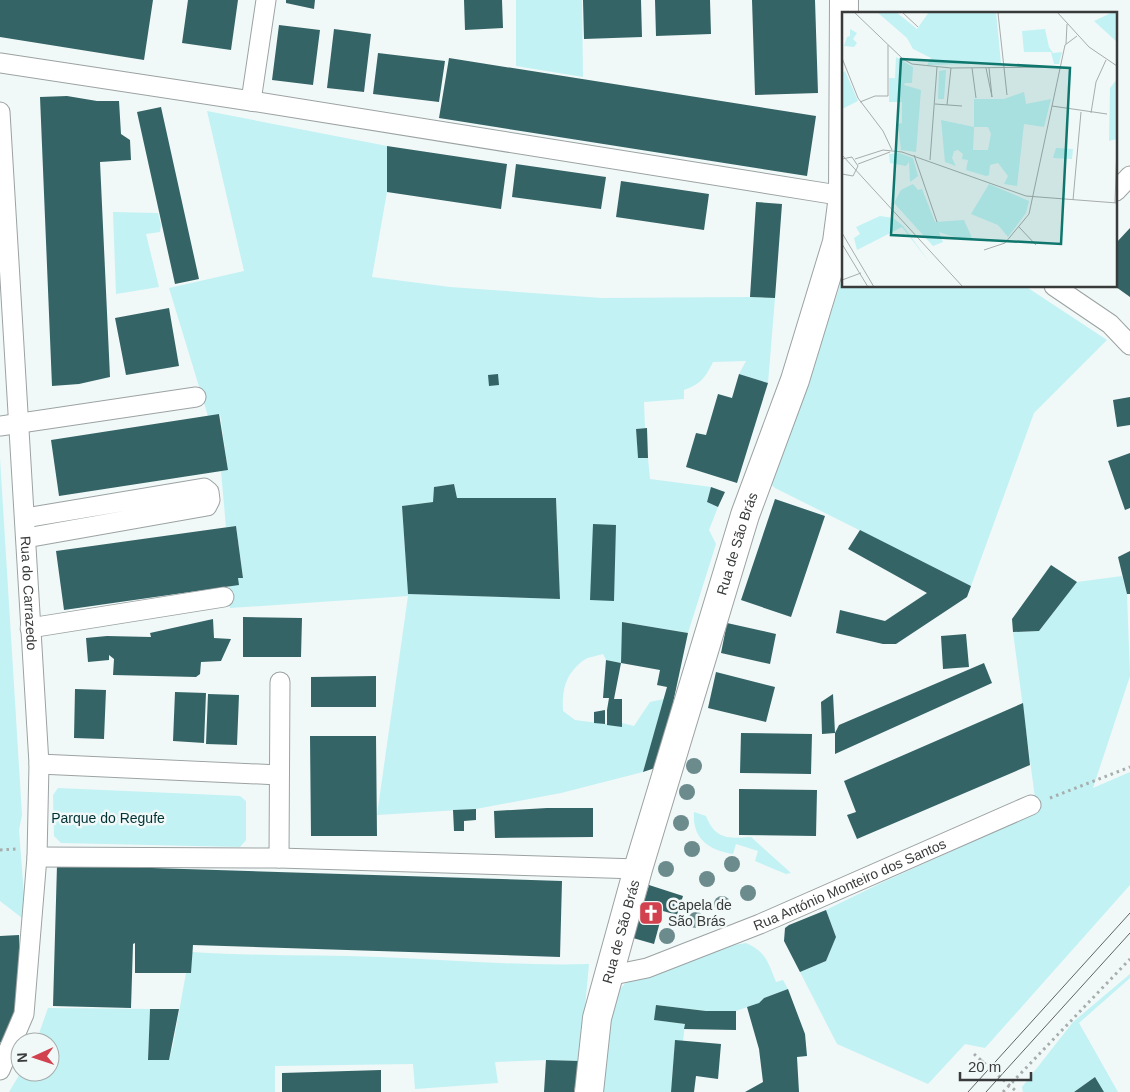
<svg xmlns="http://www.w3.org/2000/svg" width="1130" height="1092" font-family="Arial,sans-serif">
  <style>
    .green { fill: #c2f2f4; fill-rule: evenodd }
    .building { fill: #356466 }
    .lines { fill: none; stroke-linecap: round; stroke-linejoin: round }
    .street-casing { stroke: #9ca2a2; stroke-width: 21 }
    .secondary-casing { stroke: #9ca2a2; stroke-width: 30 }
    .path { stroke: #a7acac; stroke-width: 3; stroke-dasharray: 2.5 4; stroke-linecap: butt }
    .street { stroke: #fff; stroke-width: 19 }
    .secondary { stroke: #fff; stroke-width: 28 }
    .tram { stroke: #606363; stroke-width: 1 }
    .tree { fill: #6c8b8c }
    .labels { text-anchor: middle; stroke-width: 5; stroke-linejoin: round; paint-order: stroke }
    .street-label { font-size: 14px; fill: #393b3b; stroke: #f1f8f8 }
    .park-label { font-size: 14px; fill: #003234; stroke: #f1f8f8 }
    .poi-label { font-size: 14px; fill: #393b3b; stroke: #f1f8f8; text-anchor: start }
    .inset-road { fill: none; stroke: #a7acac; stroke-width: 1 }
    .view { fill: #0f766e; fill-opacity: 0.15; stroke: #0f766e; stroke-width: 2.5 }
    .inset-edge { fill: none; stroke: #393b3b; stroke-width: 2.5 }
  </style>
  <rect width="100%" height="100%" fill="#f1f8f8"/>
  <path class="green" d="M516,0H582L583,77L516,66Z
    M207,111L387,146V192L372,277L450,287L602,298L750,297L775,298L768,383L739,374L746,361L713,362C705,378 701,384 684,390V399L644,402L645,428L636,429L638,458H648L650,479L711,487L707,502L718,507L709,530L716,544L688,633L622,622L621,663L606,660L603,654C597,656 588,657 584,660C565,674 562,690 563,711L575,720L622,726V723L634,726L650,702L664,699L643,772L561,793L476,809L377,815L408,596L230,608L229,586L238,578L243,577L236,526L226,527L221,471L228,470L220,414L208,416L169,288L244,271ZM454,484L457,498H556L560,599L408,594L402,506L433,502L434,487Z
    M113,212L158,213L161,225L160,232L146,234L159,287L116,294Z
    M844,273V286H1025L1107,340L1034,413L971,586L775,488L769,482L798,412Z
    M0,458L22,815L19,830L26,921L0,901Z
    M1122,576L1127,594L1130,676L1093,788L1130,772V885L985,1048L965,1044L928,1084L837,1044L800,972L826,961L836,937L826,910L881,883L1037,813L1013,632L1039,631L1077,582Z
    M58,788L240,796L246,801V840L240,847L61,843L54,836L53,795Z
    M694,812L706,816C715,839 728,839 751,837L791,873L786,874L755,861L758,851L736,844L733,854C709,850 692,839 694,812Z
    M746,943C766,952 768,962 776,982L783,980L788,989L764,998L759,1003L736,1011H706L657,1005L655,1020L685,1024L683,1041H675L671,1092H603L601,1072L604,1043L620,989L632,976L728,946Z
    M192,952C255,956 317,955 379,957C449,960 519,966 589,964L580,1061L546,1060L495,1062L498,1083L415,1089L413,1064L275,1066V1092H9L21,1072H50V1042H36L48,1008L150,1009L148,1060H169L173,1045L186,973H191Z
    M1130,974V978L1079,1023L1118,1092H1104L1095,1077L1074,1092H1023L1022,1087L1073,1022Z"/>
  <path class="building" d="M0,0H153L144,60L0,37Z
    M188,0H238L231,50L182,43Z
    M286,0H315L314,9L286,3Z
    M464,0H502L503,28L465,30Z
    M583,0H641L642,37L584,39Z
    M655,0H710L711,34L656,36Z
    M752,0H815L818,93L755,95Z
    M279,25L320,30L313,85L272,80Z
    M334,29L371,34L364,92L327,88Z
    M378,53L445,61L439,102L373,94Z
    M449,58L816,116L807,176L439,118Z
    M67,96L97,101H119L121,134L130,140L131,160L100,162L110,377L79,384L52,386L40,97Z
    M161,107L199,279L175,284L137,112Z
    M387,146L507,164L501,209L387,192Z
    M516,164L606,177L601,209L512,197Z
    M621,181L709,194L704,230L616,217Z
    M756,202L782,204L775,298L750,297Z
    M1130,228V297L1116,287V243Z
    M169,308L179,366L126,375L115,318Z
    M498,374L499,385L489,386L488,375Z
    M739,374L768,383L737,483L686,467L696,433L706,435L718,394L732,398Z
    M1130,397V425L1117,427L1113,400Z
    M219,414L228,470L59,496L51,440Z
    M647,428L648,458H638L636,429Z
    M1130,453V508L1125,510L1108,461Z
    M454,484L457,498H556L560,599L408,594L402,506L433,502L434,487Z
    M711,487L725,492L718,507L707,502Z
    M775,499L825,516L791,617L741,600Z
    M593,524L616,525L614,601L590,600Z
    M236,526L243,578H238L239,585L64,610L56,551Z
    M860,530L971,586L967,597L896,644H883L836,633L840,610L885,621L927,593L848,549Z
    M1130,551V594H1127L1118,557Z
    M1051,565L1077,582L1039,631L1013,632L1012,619Z
    M243,617L302,618L301,657H243Z
    M213,619L214,638L231,639L221,661L201,662L200,674L196,677L113,675L114,659L109,655V660L88,662L86,638L107,636L151,637L150,633Z
    M622,622L688,633L670,717L655,768L643,772L667,687L657,685L660,670L621,663Z
    M727,623L776,634L770,664L721,653Z
    M966,634L969,667L943,669L941,636Z
    M606,660L621,663L614,699H622V727L607,725V710L609,698H603Z
    M984,663L992,683L835,754V733L822,734L821,702L833,694L835,733L839,725Z
    M716,672L775,687L766,722L708,708Z
    M376,676V707H311V677Z
    M75,689L106,690L104,739L74,738Z
    M175,692L206,693L204,743L173,741Z
    M208,694L239,695L237,745L206,744Z
    M1023,703L1030,765L857,839L847,815L856,812L844,781Z
    M605,710V724L594,723V712Z
    M741,733L812,734L811,774L740,773Z
    M310,736H376L377,836H311Z
    M739,789L817,790L816,836L739,835Z
    M547,808H593V837L495,838L494,811Z
    M476,809V820L464,821V831H454L453,810Z
    M57,865L562,881L560,957L193,945L191,973H135V943L133,944L131,1008L53,1006Z
    M649,885L683,896L677,915L663,911L654,944L633,938Z
    M826,910L836,937L826,961L800,972L784,941L785,928L789,925Z
    M19,935L21,997L4,1045L0,1042V936Z
    M788,989L805,1034L807,1056L797,1057L799,1092H745L763,1082L759,1049L747,1007L759,1003L764,998Z
    M656,1005L706,1011H736V1030L684,1029L685,1024L654,1020Z
    M150,1009H179L169,1060H148Z
    M675,1040L721,1044L718,1079L696,1076L694,1092H671Z
    M546,1060L580,1061L574,1092H544Z
    M381,1070V1092H282V1073Z
    M1095,1077L1104,1092H1074Z"/>
  <g class="lines">
    <defs>
      <g id="street">
        <path d="M0,63L251,101L844,196"/>
        <path d="M251,101L266,0"/>
        <path id="s1" d="M0,112L39,764L37,857L24,1014L0,1070"/>
        <path d="M1116,191L1130,176"/>
        <path d="M1054,286L1110,324L1130,345"/>
        <path d="M0,426L196,397"/>
        <path d="M25,518L204,488L209,492L210,500L207,506L26,538"/>
        <path d="M30,628L224,597"/>
        <path d="M39,764L279,775"/>
        <path d="M37,857L279,858L638,869"/>
        <path d="M279,858L280,682"/>
        <path id="s2" d="M608,976L647,968L760,924L1031,805"/>
      </g>
      <g id="secondary">
        <path id="s3" d="M589,1092L597,1018L638,869L745,515L795,380L837,242L843,196L844,0"/>
      </g>
    </defs>
    <use href="#street" class="street-casing"/>
    <use href="#secondary" class="secondary-casing"/>
    <path class="path" d="M1050,798L1130,767
      M0,850L17,849
      M974,1054L1017,1092
      M973,1072L983,1060
      M1003,1092L1130,959"/>
    <use href="#street" class="street"/>
    <use href="#secondary" class="secondary"/>
    <path class="tram" d="M968,1092L1130,913
      M986,1092L1130,933"/>
  </g>
  <g class="tree">
    <circle cx="694" cy="766" r="8"/>
    <circle cx="687" cy="792" r="8"/>
    <circle cx="681" cy="823" r="8"/>
    <circle cx="692" cy="849" r="8"/>
    <circle cx="732" cy="864" r="8"/>
    <circle cx="666" cy="869" r="8"/>
    <circle cx="707" cy="879" r="8"/>
    <circle cx="748" cy="893" r="8"/>
    <circle cx="722" cy="904" r="8"/>
    <circle cx="696" cy="920" r="8"/>
    <circle cx="667" cy="936" r="8"/>
  </g>
  <defs>
    <symbol id="church-square" viewBox="-11 -11 22 22"><rect x="-9" y="-9" width="18" height="18" rx="4" fill="#d1414e" stroke="#f1f8f8"/><path d="M-1.2-6h2.4v3.5h3.3v2.4h-3.3V6h-2.4V-.1h-3.3v-2.4h3.3Z" fill="#fff"/></symbol>
  </defs>
  <g fill-rule="evenodd">
    <use href="#church-square" x="637" y="899" width="28" height="28"/>
  </g>
  <g class="labels">
    <g class="street-label">
      <text dy="5" stroke="none"><textPath href="#s3" startOffset="569">Rua de São Brás</textPath></text>
      <text dy="5" stroke="none"><textPath href="#s1" startOffset="482">Rua do Carrazedo</textPath></text>
      <text dy="5" stroke="none"><textPath href="#s2" startOffset="259">Rua António Monteiro dos Santos</textPath></text>
      <text dy="5" stroke="none"><textPath href="#s3" startOffset="164">Rua de São Brás</textPath></text>
    </g>
    <g class="park-label">
      <text x="108" y="823">Parque do Regufe</text>
    </g>
    <g class="poi-label">
      <text x="668" y="910">Capela de<tspan x="668" dy="16">São Brás</tspan></text>
    </g>
  </g>
  <g transform="translate(842 12)">
    <rect width="275" height="275" fill="#f1f8f8"/>
    <path d="M35,0H54L75,17L87,0H154L159,51L85,53L89,46L71,37L65,26ZM271,0H275V30L252,9ZM8,17L15,21L11,27L15,31L12,35L2,34L5,25L8,24ZM203,17L207,35L211,41L220,40L217,52H212L209,40H182L180,19ZM54,45L71,55L70,71H63L62,73L79,78L74,140L59,138L56,112L60,111V90H47V66H53ZM104,58L102,87H96L97,59ZM3,59L16,89L0,97V61ZM275,67V127L267,129L268,76ZM182,80L184,92L209,87L202,115L182,112L175,174L162,172L166,164L156,151L148,153L147,163L144,164L124,158L126,148L120,147L121,142L116,138L112,139L110,146L114,154L103,150L99,108L132,115V87H162ZM132,115H146L149,122L146,138H131ZM214,136L231,137L230,147L211,146ZM57,141L71,146L76,164L68,170L67,150L64,154L48,151L47,142ZM71,172L76,178L80,177L93,210L122,208L130,226H115L97,220L101,230L91,234L52,191L59,178ZM147,172L187,189L184,201L166,225L156,213L129,202ZM38,204L51,206L61,214L88,251L60,215L15,238L12,226L18,222L14,215Z" fill="#c2f2f4" fill-rule="evenodd"/>
    <path class="inset-road" d="M12,0L61,47L70,52L109,56L218,55M60,0L76,15M160,0L156,1L165,83M215,0L247,35L275,54M224,32L225,12M0,46L16,86L41,119L50,138M130,56L134,86M144,56L150,85L147,56M18,90L33,84H46V33M93,92L120,94M105,93L109,56M210,94L265,102M249,101L254,70L264,48M0,143L121,275M72,143L95,210M0,147L10,145L16,154L11,164L0,162M13,147L41,138L60,140L184,184L275,191M88,148L95,55M16,152L48,140M231,188L239,100M273,191L275,132M177,215L194,233M0,221L32,275M0,232L26,275M142,238L163,231L187,202L223,33L235,24M0,268L19,261"/>
    <path class="view" d="M59,47L228,56L219,232L49,223Z"/>
    <rect width="275" height="275" class="inset-edge"/>
  </g>
  <g transform="translate(35 1057) rotate(267)"><circle r="24" fill="#f1f8f8" stroke="#a7acac"/>
  <path d="M0-4L9 19L0 12L-9 19Z" fill="#d1414e"/>
  <text y="-8" font-size="14" font-weight="bold" text-anchor="middle" fill="#393b3b">N</text>
  </g>
  <path d="M960 1072v8h71v-8" fill="none" stroke="#393b3b" stroke-width="2.5"/>
  <text x="968" y="1072" font-size="15" fill="#393b3b" stroke="#f1f8f8" stroke-width="4" paint-order="stroke">20 m</text>
</svg>
